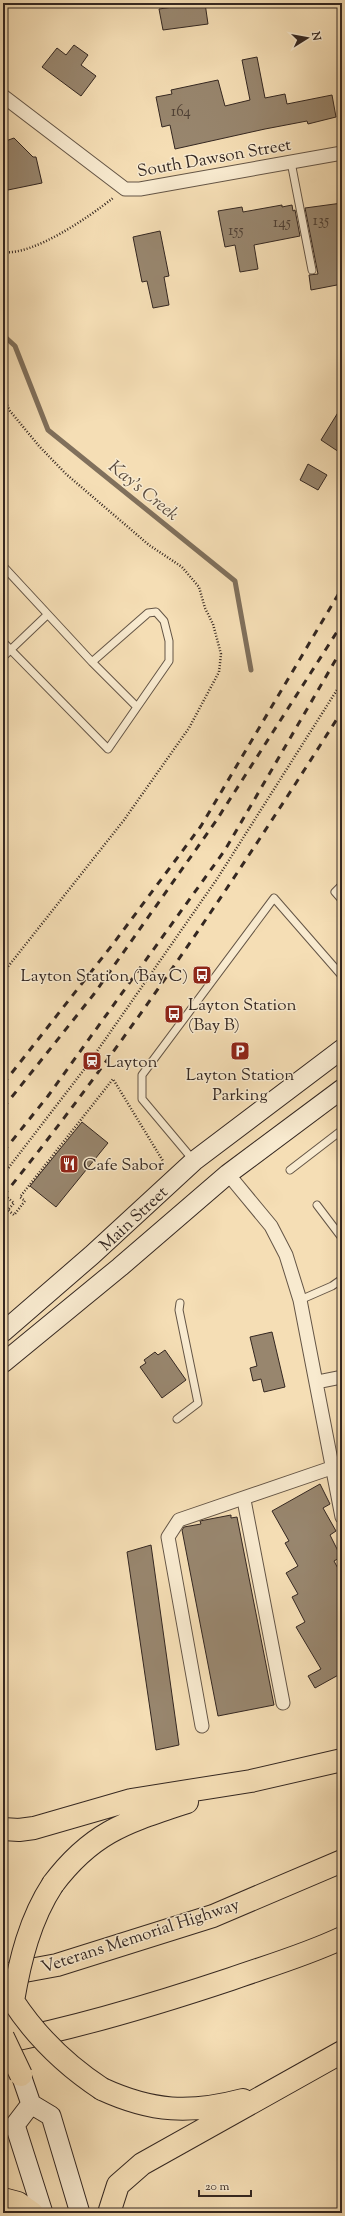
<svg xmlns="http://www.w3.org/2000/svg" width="345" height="2216" font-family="'Sorts Mill Goudy',serif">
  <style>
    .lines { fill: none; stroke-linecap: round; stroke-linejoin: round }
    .stream { stroke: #80705c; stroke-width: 5 }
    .building { fill: #98866e; stroke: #342721 }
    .service-casing { stroke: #645546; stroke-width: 9 }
    .minor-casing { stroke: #645546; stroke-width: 15 }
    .secondary-casing { stroke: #342721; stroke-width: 21 }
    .motorway-casing { stroke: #342721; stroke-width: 24 }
    .path { stroke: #342721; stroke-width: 2.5; stroke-dasharray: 1 2; stroke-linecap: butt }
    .service { stroke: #f8eacf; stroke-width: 7 }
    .minor { stroke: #f8eacf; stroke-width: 13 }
    .secondary { stroke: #f8eacf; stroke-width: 19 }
    .motorway { stroke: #f5deb5; stroke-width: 22 }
    .rail { stroke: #342721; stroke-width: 3; stroke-dasharray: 7 7; stroke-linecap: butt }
    .motorway-bridge-casing { stroke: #342721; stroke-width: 24; stroke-linecap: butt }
    .motorway-bridge { stroke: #f5deb5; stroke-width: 22 }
    .labels { text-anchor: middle; stroke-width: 3; stroke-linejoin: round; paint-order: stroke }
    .number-label { font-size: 15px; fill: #4d3f34 }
    .street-label { font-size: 17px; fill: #342721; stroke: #f8eacf }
    .poi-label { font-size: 17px; fill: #342721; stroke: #f8eacf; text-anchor: start }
    .water-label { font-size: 18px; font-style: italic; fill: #5a4b3e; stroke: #f8eacf }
  </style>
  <rect width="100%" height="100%" fill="#f5deb5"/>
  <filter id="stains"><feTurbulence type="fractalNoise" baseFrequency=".005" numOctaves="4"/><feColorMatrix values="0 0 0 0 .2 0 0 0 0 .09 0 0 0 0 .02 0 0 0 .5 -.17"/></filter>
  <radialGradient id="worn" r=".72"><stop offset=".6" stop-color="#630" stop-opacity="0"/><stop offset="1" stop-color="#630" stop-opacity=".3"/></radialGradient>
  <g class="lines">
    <path class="stream" d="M3,335L15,346L48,430L235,581L251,670"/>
  </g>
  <path class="building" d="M172,3H190V6L205,3L208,24L163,30L159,9L173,7Z
    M74,45L88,55L81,65L96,76L81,96L42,67L57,48L66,55Z
    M257,57L265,98L285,94L287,104L332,95L336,117L308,124L307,121L265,129L175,149L170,125L162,127L156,97L172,94L171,90L218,80L225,106L250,100L242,60Z
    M14,138L33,157H36L42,183L3,191V142Z
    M342,203V255H339L342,284L311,290L309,275L318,274L305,208Z
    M282,205V207L292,205L293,211L295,210L300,236L254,245L258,269L240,272L235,245L225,247L218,211L242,207L243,212Z
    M160,231L169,276L164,277L169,305L153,308L147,281L142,282L133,237Z
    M342,406V454L321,440Z
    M308,464L327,475L318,490L300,480Z
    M82,1122L108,1143L56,1207L30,1186Z
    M272,1332L285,1387L264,1392L261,1379L253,1381L250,1368L257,1366L250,1337Z
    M165,1350L186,1380L162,1398L140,1367L146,1363L144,1360L155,1352L158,1355Z
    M320,1484L330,1504L323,1508L336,1531L330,1535L341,1557L334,1561L342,1576V1673L315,1688L308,1676L321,1669L296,1627L305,1622L292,1597L298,1594L286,1573L298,1566L285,1543L289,1541L272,1511Z
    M231,1515V1518L237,1517L274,1705L218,1716L182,1530L184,1527L201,1524L200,1521L205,1520Z
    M151,1545L179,1745L156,1750L127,1552Z"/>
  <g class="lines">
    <defs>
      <path id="service" d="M291,162L312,270
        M3,566L92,662L148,613L156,612L164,621L169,641V661L108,749L3,642
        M3,657L47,615
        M92,662L137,707
        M342,885L335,892L342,900
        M194,1161L142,1099V1075L274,898L342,976
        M290,1170L342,1130
        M317,1205L342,1238
        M300,1300L332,1286L342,1279
        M177,1419L198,1403L179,1310L180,1303"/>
      <path id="minor" d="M3,96L125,189H140L342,153
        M228,1174L271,1226L286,1255L300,1300L342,1517
        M317,1382L342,1377
        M244,1500L283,1703
        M202,1726L168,1537L179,1520L334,1467"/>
      <path id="secondary" d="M3,1332L92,1255L194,1161L342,1049
        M3,1363L120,1267L228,1174L342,1089
        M21,2075L31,2104L51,2116L80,2213
        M31,2104L15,2125L43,2213"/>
      <path id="motorway" d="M3,1829L19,1830L34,1828L131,1800L251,1781L342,1760
        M53,1884C93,1831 127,1822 187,1802
        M3,1975L57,1965L213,1916L342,1861
        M6,1990L13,2001L10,2038
        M3,2042C81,2027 156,2004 231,1979C268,1966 306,1955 342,1938
        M102,2089C152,2112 190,2114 243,2100
        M3,2199L18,2203L32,2213
        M109,2213L118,2185L142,2164L342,2052"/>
    </defs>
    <use href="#service" class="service-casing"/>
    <use href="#minor" class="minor-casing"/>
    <use href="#secondary" class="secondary-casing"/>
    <use href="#motorway" class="motorway-casing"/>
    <path class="path" d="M3,252C33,256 89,217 113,198
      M3,397L10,411L39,446L66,474L149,545L182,567L199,587L205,608L213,624L221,654L219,672L189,728L124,820L3,973
      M3,1175L86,1067L217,879L342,682
      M3,1194L14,1203L8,1210L14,1215L25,1201L20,1197L113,1079L163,1161"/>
    <use href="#service" class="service"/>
    <use href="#minor" class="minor"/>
    <use href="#secondary" class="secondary"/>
    <use href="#motorway" class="motorway"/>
    <path class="rail" d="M3,1084L113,944L201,826L342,588
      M3,1108L94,994L216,821L342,624
      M3,1152L48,1096L225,850L342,649
      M3,1196C127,1042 236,878 342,711"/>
    <defs>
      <path id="motorway-bridge" d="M53,1884C30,1919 20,1960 13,2001C36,2036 67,2066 102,2089
        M3,2037L21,2075"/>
    </defs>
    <use href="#motorway-bridge" class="motorway-bridge-casing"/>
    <use href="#motorway-bridge" class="motorway-bridge"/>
  </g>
  <defs>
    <symbol id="bus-square" viewBox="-11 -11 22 22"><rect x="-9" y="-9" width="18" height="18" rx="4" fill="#8f2418" stroke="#f8eacf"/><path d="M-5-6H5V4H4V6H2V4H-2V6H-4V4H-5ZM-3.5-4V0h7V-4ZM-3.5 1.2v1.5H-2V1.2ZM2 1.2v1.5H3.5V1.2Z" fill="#fff"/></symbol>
    <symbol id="parking-square" viewBox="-11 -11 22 22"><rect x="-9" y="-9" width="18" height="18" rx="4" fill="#8f2418" stroke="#f8eacf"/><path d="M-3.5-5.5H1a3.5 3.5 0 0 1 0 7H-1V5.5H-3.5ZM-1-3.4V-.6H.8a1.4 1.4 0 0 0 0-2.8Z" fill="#fff"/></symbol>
    <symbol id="station-square" viewBox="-11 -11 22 22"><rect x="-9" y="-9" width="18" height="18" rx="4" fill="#8f2418" stroke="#f8eacf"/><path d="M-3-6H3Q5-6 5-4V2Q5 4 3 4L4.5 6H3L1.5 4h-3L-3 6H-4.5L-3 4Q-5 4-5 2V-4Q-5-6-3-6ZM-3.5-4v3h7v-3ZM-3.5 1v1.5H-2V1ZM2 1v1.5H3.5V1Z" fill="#fff"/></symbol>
    <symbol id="restaurant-square" viewBox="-11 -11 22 22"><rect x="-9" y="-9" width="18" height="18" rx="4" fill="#8f2418" stroke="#f8eacf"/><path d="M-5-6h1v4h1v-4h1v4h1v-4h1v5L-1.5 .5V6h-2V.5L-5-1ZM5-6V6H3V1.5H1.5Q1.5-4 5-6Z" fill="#fff"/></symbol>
  </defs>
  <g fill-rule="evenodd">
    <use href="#bus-square" x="191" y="964" width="22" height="22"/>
    <use href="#bus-square" x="163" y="1003" width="22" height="22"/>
    <use href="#parking-square" x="229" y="1040" width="22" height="22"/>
    <use href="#station-square" x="81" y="1050" width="22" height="22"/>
    <use href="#restaurant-square" x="58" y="1153" width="22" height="22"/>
  </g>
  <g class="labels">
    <g class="number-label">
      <text x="181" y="116">164</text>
      <text x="321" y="225">135</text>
      <text x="282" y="227">145</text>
      <text x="236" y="235">155</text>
    </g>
    <g class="street-label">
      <text transform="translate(214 157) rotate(-10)" y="6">South Dawson Street</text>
      <text transform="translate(133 1218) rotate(-43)" y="6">Main Street</text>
      <text transform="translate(140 1935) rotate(-18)" y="6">Veterans Memorial Highway</text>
    </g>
    <g class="poi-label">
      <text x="188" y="981" text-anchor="end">Layton Station (Bay C)</text>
      <text x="188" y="1010">Layton Station<tspan x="188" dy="20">(Bay B)</tspan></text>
      <text x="106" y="1067">Layton</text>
      <text x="240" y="1080" text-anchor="middle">Layton Station<tspan x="240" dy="20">Parking</tspan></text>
      <text x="83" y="1170">Cafe Sabor</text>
    </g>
    <g class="water-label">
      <text transform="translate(144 490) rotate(39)" y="6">Kay's Creek</text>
    </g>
  </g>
  <rect width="345" height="2216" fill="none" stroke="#f5deb5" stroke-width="16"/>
  <rect x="4" y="4" width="337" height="2208" fill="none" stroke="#342721" stroke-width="2"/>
  <rect x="8" y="8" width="329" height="2200" fill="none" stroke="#342721"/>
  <g transform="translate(307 38) rotate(79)" stroke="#f8eacf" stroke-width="3" paint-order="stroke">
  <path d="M0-3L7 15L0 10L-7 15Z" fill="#342721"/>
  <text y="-6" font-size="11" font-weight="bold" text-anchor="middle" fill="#342721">N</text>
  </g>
  <path d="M199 2190v6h52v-6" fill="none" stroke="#342721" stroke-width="2"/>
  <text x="205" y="2190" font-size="12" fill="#342721" stroke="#f8eacf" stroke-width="3" paint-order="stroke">20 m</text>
  <rect width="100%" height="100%" filter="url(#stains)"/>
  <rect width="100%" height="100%" fill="url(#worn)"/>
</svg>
